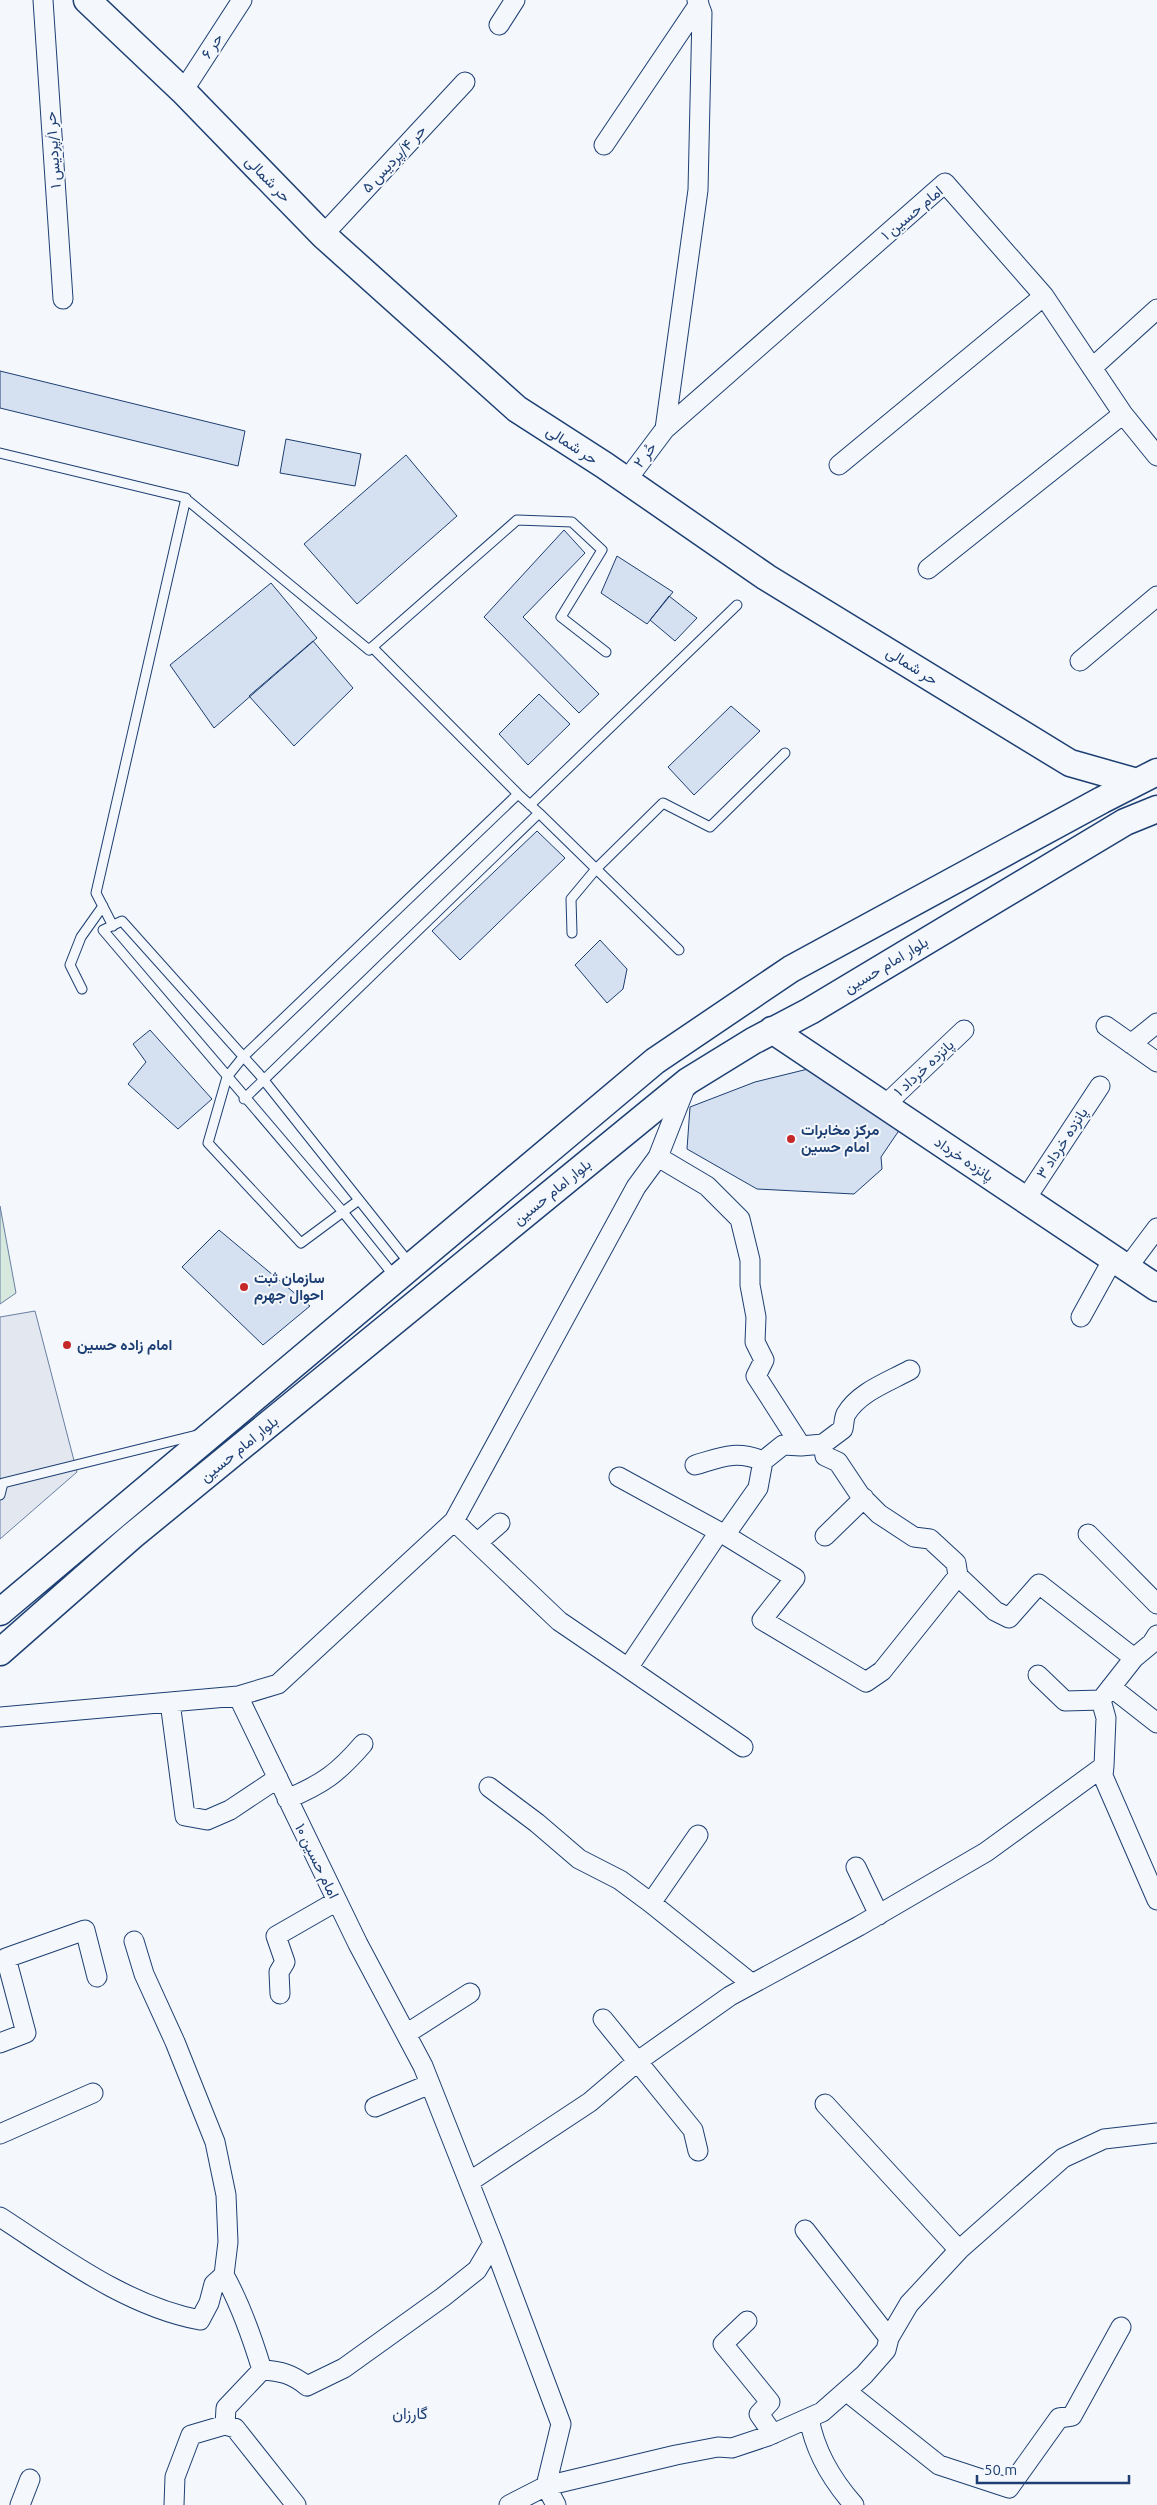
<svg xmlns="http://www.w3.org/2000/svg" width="1157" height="2505" font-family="Ubuntu,Vazirmatn,sans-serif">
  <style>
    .green { fill: #d7e8df; stroke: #687fa3 }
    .parking { fill: #e3e8f0; stroke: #687fa3 }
    .building { fill: #d5e0f0; stroke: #1d3f73 }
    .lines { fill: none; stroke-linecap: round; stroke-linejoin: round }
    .lane-casing { stroke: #1d3f73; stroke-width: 11 }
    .street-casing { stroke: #1d3f73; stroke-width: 21 }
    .secondary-casing { stroke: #1d3f73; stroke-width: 29 }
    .lane { stroke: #f4f7fb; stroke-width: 9 }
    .street { stroke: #f4f7fb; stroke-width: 19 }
    .secondary { stroke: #f4f7fb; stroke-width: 26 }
    .poi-dot { fill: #c62828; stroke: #f4f7fb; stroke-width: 2 }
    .labels { text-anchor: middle; stroke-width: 4; stroke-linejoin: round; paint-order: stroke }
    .street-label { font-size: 15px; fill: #1d3f73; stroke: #f4f7fb }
    .poi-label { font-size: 15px; font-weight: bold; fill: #1d3f73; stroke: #f4f7fb; text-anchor: start }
    .neighbourhood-label { font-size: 16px; fill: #1d3f73; stroke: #f4f7fb }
  </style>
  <rect width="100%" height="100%" fill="#f4f7fb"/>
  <path class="green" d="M0,1206L16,1293L0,1304Z"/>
  <path class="parking" d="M35,1311L77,1472L0,1539V1317Z"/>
  <path class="building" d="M0,371L245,431L238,466L0,408Z
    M286,439L361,454L355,486L280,473Z
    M406,455L457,516L357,604L304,544Z
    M564,530L585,553L523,617L599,694L579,713L484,617Z
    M617,556L673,592L647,624L601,593Z
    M271,583L317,638L214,728L170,665Z
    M669,596L697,618L675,641L650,620Z
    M313,641L353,688L294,746L249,696Z
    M539,694L570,724L528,765L499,734Z
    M731,706L760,731L694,795L668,767Z
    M537,831L565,858L460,960L432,931Z
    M600,940L627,969L623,989L607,1003L575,965Z
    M150,1030L212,1099L178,1129L128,1084L146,1062L133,1044Z
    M808,1069L900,1129L881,1157L882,1169L854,1194L757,1189L687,1149L690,1107L755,1082Z
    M219,1230L310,1306L263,1345L182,1267Z"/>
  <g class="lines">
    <defs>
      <path id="lane" d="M0,453L186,498L96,893L113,926
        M186,499L369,650L517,520L572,522L602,550L561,617L606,652
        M372,647L518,794
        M530,805L737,605
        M539,813L679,950
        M572,933L571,899L596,869L663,803L710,827L785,753
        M82,989L70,965L81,937L103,906
        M244,1099L539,813L518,794L243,1057L227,1077L208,1143L301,1243L359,1200
        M395,1277L343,1212L103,930L122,921L259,1074L410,1264
        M0,1495L3,1483L197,1435"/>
      <path id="street" d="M43,0L63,299
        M499,25L515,0
        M183,91L242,0
        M604,145L699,4
        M323,235L465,82
        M1092,368L1157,309
        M665,429L698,190L702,13L697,0
        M839,465L1044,296
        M626,481L665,429L945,183L1044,296L1123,414L1157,456
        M928,569L1123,414
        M1080,661L1157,596
        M1106,1026L1157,1062
        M1131,1044L1157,1023
        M884,1106L964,1030
        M658,1157L707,1186L740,1219L750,1260V1285L756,1317L755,1342L764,1360L756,1376L801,1446L823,1444L843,1429C844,1424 844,1418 846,1414C859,1392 888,1382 910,1370
        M1025,1200L1100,1086
        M1127,1268L1157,1228
        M1081,1317L1113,1259
        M801,1446L783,1445L763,1461L758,1488L725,1535L795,1578L762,1620L866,1682L882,1671L958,1576L956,1563L930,1539L914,1537L879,1514L860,1495L838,1462L825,1456L823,1444
        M695,1465C722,1457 736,1450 763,1461
        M619,1477L725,1535
        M454,1521L559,1621L628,1668
        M719,1532L628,1668L743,1747
        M1088,1534L1157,1604
        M825,1536L864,1498
        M477,1543L500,1523
        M958,1576L995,1611L1009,1618L1039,1584L1134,1658L1101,1700L1065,1701L1038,1675
        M1134,1658L1152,1643L1157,1635
        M1111,1687L1157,1723
        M238,1696L278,1684L454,1521L636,1187L658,1157L687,1083
        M1101,1700L1106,1718L1104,1766
        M170,1702L185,1816L207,1820L230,1810L278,1778
        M0,1717L238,1696L358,1944L423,2066L493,2243
        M489,1787L537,1823L579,1859L620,1880L651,1903L752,1984
        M287,1799C323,1784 338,1773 363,1744
        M856,1867L879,1915
        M651,1903L698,1835
        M134,1941L144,1974L175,2042L215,2142L226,2195L228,2242L224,2275
        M6,1958L85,1930L97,1977
        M0,1961L6,1958L26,2033L0,2043
        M280,1994L279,1972L285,1962L276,1936L337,1901
        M603,2019L693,2130L698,2151
        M406,2034L470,1993
        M825,2104L959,2250
        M375,2107L430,2084
        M0,2134L93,2093
        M469,2182L590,2102L638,2061L730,1996L859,1926L986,1852L1104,1766L1103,1776L1157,1900
        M0,2217C62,2257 126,2306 200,2320L209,2303L214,2284L224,2275C241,2305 252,2337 262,2370L226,2408L225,2425L191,2435L175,2477L174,2505
        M805,2230L889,2338
        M747,2321L723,2344L770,2402L759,2414L773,2434
        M262,2370C281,2371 292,2374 307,2386L344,2368L443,2297L477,2270L493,2243L561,2424L546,2486
        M846,2391L939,2465L1009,2488L1059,2418L1072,2416L1121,2327
        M809,2418C815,2452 831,2479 854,2505
        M225,2425L235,2428L296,2505
        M546,2486L556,2505
        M20,2505L30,2479
        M509,2505L546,2486L676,2455L718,2447L732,2448L768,2436L822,2412L864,2375L886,2350L889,2338L909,2304L959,2250L1063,2158L1104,2139L1157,2133"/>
      <path id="secondary" d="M87,0L183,91L323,235L517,409L604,465L766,577L1070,763L1137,782
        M772,1030L1157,1288
        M0,1612L655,1061L791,969L1102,800L1157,772
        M0,1652L132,1536L688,1081L753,1041L810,1011L1125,822L1157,809"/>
    </defs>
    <use href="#lane" class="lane-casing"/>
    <use href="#street" class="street-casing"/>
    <use href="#secondary" class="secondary-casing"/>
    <use href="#lane" class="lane"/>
    <use href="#street" class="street"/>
    <use href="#secondary" class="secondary"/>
  </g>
  <g class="poi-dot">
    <circle cx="791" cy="1139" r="5"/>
    <circle cx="244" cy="1287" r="5"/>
    <circle cx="67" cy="1345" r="5"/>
  </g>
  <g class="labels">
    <g class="street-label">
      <text transform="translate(212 46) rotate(-57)" y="5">حر ۶</text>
      <text transform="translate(53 150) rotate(-94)" y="5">حر ۱/پردیس ۱</text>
      <text transform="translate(394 159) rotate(-47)" y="5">حر ۴/پردیس ۵</text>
      <text transform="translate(268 179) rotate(46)" y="5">حر شمالی</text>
      <text transform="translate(912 213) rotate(-40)" y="5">امام حسین ۱</text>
      <text transform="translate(572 445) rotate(33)" y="5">حر شمالی</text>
      <text transform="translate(645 455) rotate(-53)" y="5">حُر ۲</text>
      <text transform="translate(912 666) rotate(32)" y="5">حر شمالی</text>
      <text transform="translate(886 965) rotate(-31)" y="5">بلوار امام حسین</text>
      <text transform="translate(924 1068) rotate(-43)" y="5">پانزده خرداد ۱</text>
      <text transform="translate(1062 1143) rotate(-57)" y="5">پانزده خرداد ۳</text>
      <text transform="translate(964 1159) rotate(34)" y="5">پانزده خرداد</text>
      <text transform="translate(552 1192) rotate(-39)" y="5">بلوار امام حسین</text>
      <text transform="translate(239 1449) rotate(-39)" y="5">بلوار امام حسین</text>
      <text transform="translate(317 1861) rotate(64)" y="5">امام حسین ۱۰</text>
    </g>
    <g class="poi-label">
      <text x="801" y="1135">مرکز مخابرات<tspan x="801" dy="17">امام حسین</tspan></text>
      <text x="254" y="1283">سازمان ثبت<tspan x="254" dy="17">احوال جهرم</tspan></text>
      <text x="77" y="1350">امام زاده حسین</text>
    </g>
    <g class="neighbourhood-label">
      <text x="410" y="2419">گارزان</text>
    </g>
  </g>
  <path d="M977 2475v8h152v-8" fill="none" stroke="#1d3f73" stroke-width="2.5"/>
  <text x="984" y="2475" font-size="15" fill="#1d3f73" stroke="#f4f7fb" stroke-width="4" paint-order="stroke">50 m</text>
</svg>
